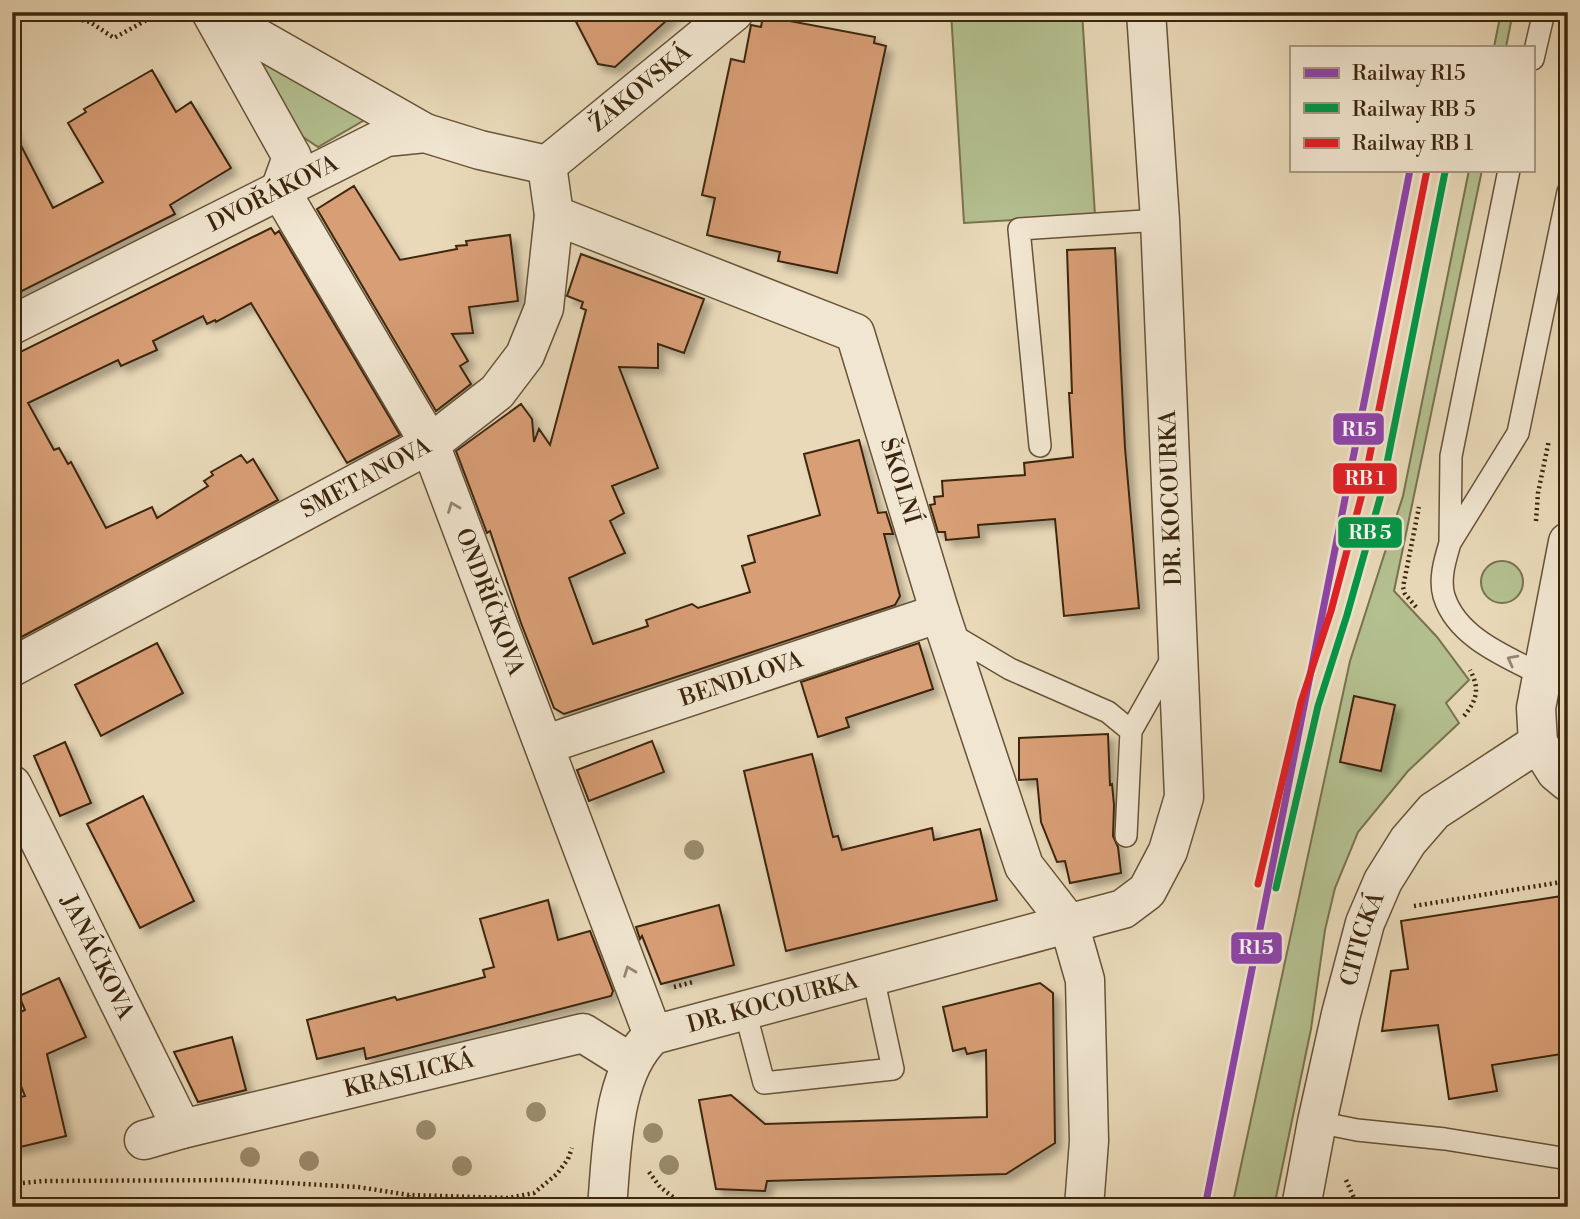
<svg xmlns="http://www.w3.org/2000/svg" width="1580" height="1219" viewBox="0 0 1580 1219" font-family="'Libre Bodoni',serif">
  <defs>
    <filter id="shadow"><feDropShadow dx="6" dy="6" stdDeviation="3.5" flood-color="#0004"/></filter>
  </defs>
  <rect width="100%" height="100%" fill="#e9d9b8"/>
  <filter id="stains"><feTurbulence type="fractalNoise" baseFrequency=".00286" numOctaves="4"/><feColorMatrix values="0 0 0 0 .2 0 0 0 0 .09 0 0 0 0 .02 0 0 0 .5 -.17"/></filter>
  <radialGradient id="worn" r=".72"><stop offset=".6" stop-color="#630" stop-opacity="0"/><stop offset="1" stop-color="#630" stop-opacity=".3"/></radialGradient>
  <path fill="#b4c090" stroke="#78734e" stroke-width="2" d="M951,12H1082L1095,215L964,223Z
    M1501,12H1513L1506,47H1494Z
    M248,48L373,115L318,147L284,124Z
    M1469,170H1482L1394,591L1437,637L1469,680L1446,703L1459,723L1408,771L1358,832L1335,888L1325,930L1311,1029L1274,1207H1232L1350,661L1403,496Z
    M1481 582a21 21 0 1 1 42 0a21 21 0 1 1-42 0Z"/>
  <path fill="#d89e76" stroke="#3c260d" stroke-width="2" filter="url(#shadow)" d="M571,12H676L615,67L598,64Z
    M763,16L875,37L874,43L886,46L837,273L778,261L780,252L707,235L715,198L702,195L731,59L744,62L751,25L761,27Z
    M152,70L176,112L191,102L231,168L170,205L175,214L12,296V128L53,208L103,182L68,123L86,112L84,109Z
    M354,186L400,260L457,249L456,246L467,245L466,241L510,235L518,301L469,307L473,333L452,334L468,361L460,366L471,384L436,411L317,209Z
    M271,228L275,234L279,231L400,435L347,463L251,303L216,322L215,320L207,324L203,316L153,341L157,350L121,366L118,360L28,403L54,450L59,448L68,464L71,462L106,528L152,507L157,518L208,486L204,481L213,475L211,472L241,455L247,463L253,459L278,500L12,642V356Z
    M1115,248L1125,448L1139,608L1064,616L1055,519L978,525L979,537L946,540L945,532H938L930,505L935,504L934,497L943,496L942,481L1025,475L1024,463L1073,457L1069,393H1072L1067,250Z
    M581,254L704,299L684,353L658,344V368L619,367L658,468L612,486L624,513L610,521L625,553L569,578L593,644L648,626L646,620L692,604L698,608L750,592L742,566L755,562L748,536L820,515L804,454L859,440L878,513L886,512L893,534H884L900,596L895,605L564,714L554,708L521,623L490,531L487,533L456,451L521,404L532,419L534,442L539,429L550,445L586,310L581,308L583,302L567,296Z
    M157,643L183,693L101,736L75,685Z
    M919,643L933,689L846,718L849,727L818,737L801,682Z
    M1354,696L1395,705L1381,771L1340,762Z
    M1108,734L1110,785L1112,784L1114,805L1113,836L1118,847L1121,873L1070,883L1065,861L1057,862L1041,822L1037,779L1019,780V738Z
    M652,741L664,772L589,801L577,770Z
    M65,742L91,803L60,816L34,756Z
    M812,754L833,837L838,836L842,850L932,828L934,840L980,829L997,900L786,951L744,771Z
    M143,796L194,901L140,928L87,824Z
    M1568,895V1053L1492,1065L1497,1091L1449,1099L1438,1025L1382,1031L1391,971L1408,969L1401,921Z
    M548,900L558,940L590,931L613,991L611,996L366,1059L364,1048L317,1059L307,1020L395,997L397,1000L485,977L483,970L494,967L480,919Z
    M719,905L734,965L661,984L642,936L640,939L636,927Z
    M59,978L86,1037L47,1054L66,1136L12,1149V1099L25,1096L12,1064V1016L25,1010L19,996Z
    M1040,983L1053,993L1055,1143L1006,1174L767,1181L765,1191L716,1189L699,1100L731,1095L765,1124L987,1117L986,1050L967,1054L965,1048L953,1051L943,1007Z
    M232,1037L246,1090L198,1102L174,1052Z"/>
  <g fill="none" stroke-linecap="round" stroke-linejoin="round">
    <g stroke="#675338" stroke-width="24">
      <path id="service" d="M1533,59L1544,12
        M1040,446L1019,229L1160,220
        M1450,543L1451,456L1509,170
        M946,631L1010,669L1108,712L1131,731
        M1542,675C1507,657 1457,638 1444,596C1439,579 1445,560 1450,543L1518,433L1568,192
        M1126,836L1131,731L1175,653
        M745,1011L764,1083L893,1069L873,977
        M1317,1122L1357,1130L1445,1139L1562,1158"/>
    </g>
    <g stroke="#675338" stroke-width="41">
      <g id="minor">
        <path id="s1" d="M211,12L292,157L280,190L430,444L653,1035"/>
        <path d="M212,12L425,133"/>
        <path id="s2" d="M547,165L734,12"/>
        <path id="s3" d="M554,215L855,333L940,613L1024,866L1069,924L1085,980L1089,1141L1084,1207"/>
        <path id="s4" d="M12,325L386,137L425,133L480,150L547,165"/>
        <path id="s5" d="M12,667L430,444L497,392L525,355L544,308L554,215L547,165"/>
        <path d="M1538,743L1536,708L1568,542"/>
        <path id="s6" d="M544,745L940,613"/>
        <path id="s7" d="M12,785L182,1129"/>
        <path id="s8" d="M144,1140L182,1129L583,1033L631,1063"/>
        <path id="s9" d="M607,1207C612,1153 611,1073 653,1035L1123,909L1147,891L1168,851L1184,797L1160,220L1146,12"/>
      </g>
    </g>
    <g stroke="#675338" stroke-width="41">
      <g id="tertiary">
        <path id="s10" d="M1301,1207L1317,1122L1341,1014L1365,923L1383,881L1408,841L1434,811L1538,743L1556,772L1568,782"/>
      </g>
    </g>
    <path stroke="#3c260d" stroke-width="4.5" stroke-dasharray="2 3.5" stroke-linecap="butt" d="M50,12L90,22L114,38L161,12
      M1536,521L1538,493L1549,440
      M1416,607L1405,594L1403,587L1419,507
      M1464,716C1477,700 1480,689 1470,670
      M1414,906L1568,881
      M674,987L693,982
      M649,1172L660,1187L686,1207
      M1346,1180L1358,1207
      M12,1184L43,1181L235,1180L358,1187L409,1195L508,1198L534,1193L557,1174L568,1159L572,1148
      M408,1207L409,1195"/>
    <use href="#service" stroke="#f1e6d1" stroke-width="21"/>
    <use href="#minor" stroke="#f1e6d1" stroke-width="38"/>
    <use href="#tertiary" stroke="#f1e6d1" stroke-width="38"/>
    <g stroke="#f1e6d1" stroke-width="12">
      <path id="rail-1" d="M1205,1207L1410,170"/>
    </g>
    <g stroke="#f1e6d1" stroke-width="12">
      <path id="rail-2" d="M1276,888L1318,706L1347,615L1380,498L1445,172"/>
    </g>
    <g stroke="#f1e6d1" stroke-width="12">
      <path id="rail-3" d="M1258,884L1301,702L1331,611L1362,494L1427,170"/>
    </g>
    <use href="#rail-1" stroke="#8e44ad" stroke-width="7"/>
    <use href="#rail-2" stroke="#009847" stroke-width="7"/>
    <use href="#rail-3" stroke="#e31e25" stroke-width="7"/>
  </g>
  <g fill="#9a8b6c">
    <circle cx="694" cy="850" r="10"/>
    <circle cx="536" cy="1112" r="10"/>
    <circle cx="426" cy="1130" r="10"/>
    <circle cx="653" cy="1133" r="10"/>
    <circle cx="250" cy="1157" r="10"/>
    <circle cx="309" cy="1161" r="10"/>
    <circle cx="669" cy="1165" r="10"/>
    <circle cx="462" cy="1166" r="10"/>
  </g>
  <defs><path id="oneway-chevron" d="M-2-3.5L2.5 0L-2 3.5" fill="none" stroke-width="1.6" stroke-linecap="round" stroke-linejoin="round" transform="scale(1.75)"/></defs>
  <g stroke="#96866f">
    <use href="#oneway-chevron" transform="translate(453 507) rotate(-111)"/>
    <use href="#oneway-chevron" transform="translate(1512 660) rotate(-152)"/>
    <use href="#oneway-chevron" transform="translate(629 971) rotate(-111)"/>
  </g>
  <g text-anchor="middle" dominant-baseline="central" stroke-width="6" stroke-linejoin="round" paint-order="stroke">
    <g font-size="23" fill="#3c260d" stroke="#f1e6d1">
      <text stroke="none"><textPath href="#s2" startOffset="121">ŽÁKOVSKÁ</textPath></text>
      <text stroke="none"><textPath href="#s4" startOffset="292">DVOŘÁKOVA</textPath></text>
      <text stroke="none"><textPath href="#s5" startOffset="401">SMETANOVA</textPath></text>
      <text stroke="none"><textPath href="#s3" startOffset="478">ŠKOLNÍ</textPath></text>
      <text transform="translate(1171 498) rotate(-92)">DR. KOCOURKA</text>
      <text stroke="none"><textPath href="#s1" startOffset="665">ONDŘÍČKOVA</textPath></text>
      <text stroke="none"><textPath href="#s6" startOffset="208">BENDLOVA</textPath></text>
      <text stroke="none"><textPath href="#s10" startOffset="275">CITICKÁ</textPath></text>
      <text stroke="none"><textPath href="#s7" startOffset="192">JANÁČKOVA</textPath></text>
      <text stroke="none"><textPath href="#s9" startOffset="306">DR. KOCOURKA</textPath></text>
      <text stroke="none"><textPath href="#s8" startOffset="273">KRASLICKÁ</textPath></text>
    </g>
  </g>
  <g stroke="#f1e6d1" stroke-width="2.5">
    <rect x="1332" y="412" width="53" height="34" rx="7" fill="#8e44ad"/>
    <rect x="1332" y="462" width="66" height="33" rx="7" fill="#e31e25"/>
    <rect x="1337" y="516" width="66" height="33" rx="7" fill="#009847"/>
    <rect x="1230" y="931" width="53" height="34" rx="7" fill="#8e44ad"/>
  </g>
  <g font-size="19" text-anchor="middle" font-weight="bold" fill="#fff">
    <text x="1359" y="436">R15</text>
    <text x="1365" y="485">RB 1</text>
    <text x="1370" y="539">RB 5</text>
    <text x="1256" y="954">R15</text>
  </g>
  <rect width="1580" height="1219" fill="none" stroke="#e9d9b8" stroke-width="42"/>
  <rect x="14" y="14" width="1552" height="1191" fill="none" stroke="#3c260d" stroke-width="3.5"/>
  <rect x="21" y="21" width="1538" height="1177" fill="none" stroke="#3c260d" stroke-width="2"/>
  <rect x="1290" y="46" width="245" height="126" fill="#f1e6d1" stroke="#a99983" stroke-width="2"/>
  <rect x="1304" y="68" width="35" height="10" fill="#8e44ad" stroke="#a99983" stroke-width="2"/>
  <text x="1352" y="80" font-size="21" fill="#3c260d">Railway R15</text>
  <rect x="1304" y="103" width="35" height="10" fill="#009847" stroke="#a99983" stroke-width="2"/>
  <text x="1352" y="116" font-size="21" fill="#3c260d">Railway RB 5</text>
  <rect x="1304" y="138" width="35" height="10" fill="#e31e25" stroke="#a99983" stroke-width="2"/>
  <text x="1352" y="150" font-size="21" fill="#3c260d">Railway RB 1</text>
  <rect width="100%" height="100%" filter="url(#stains)"/>
  <rect width="100%" height="100%" fill="url(#worn)"/>
</svg>
